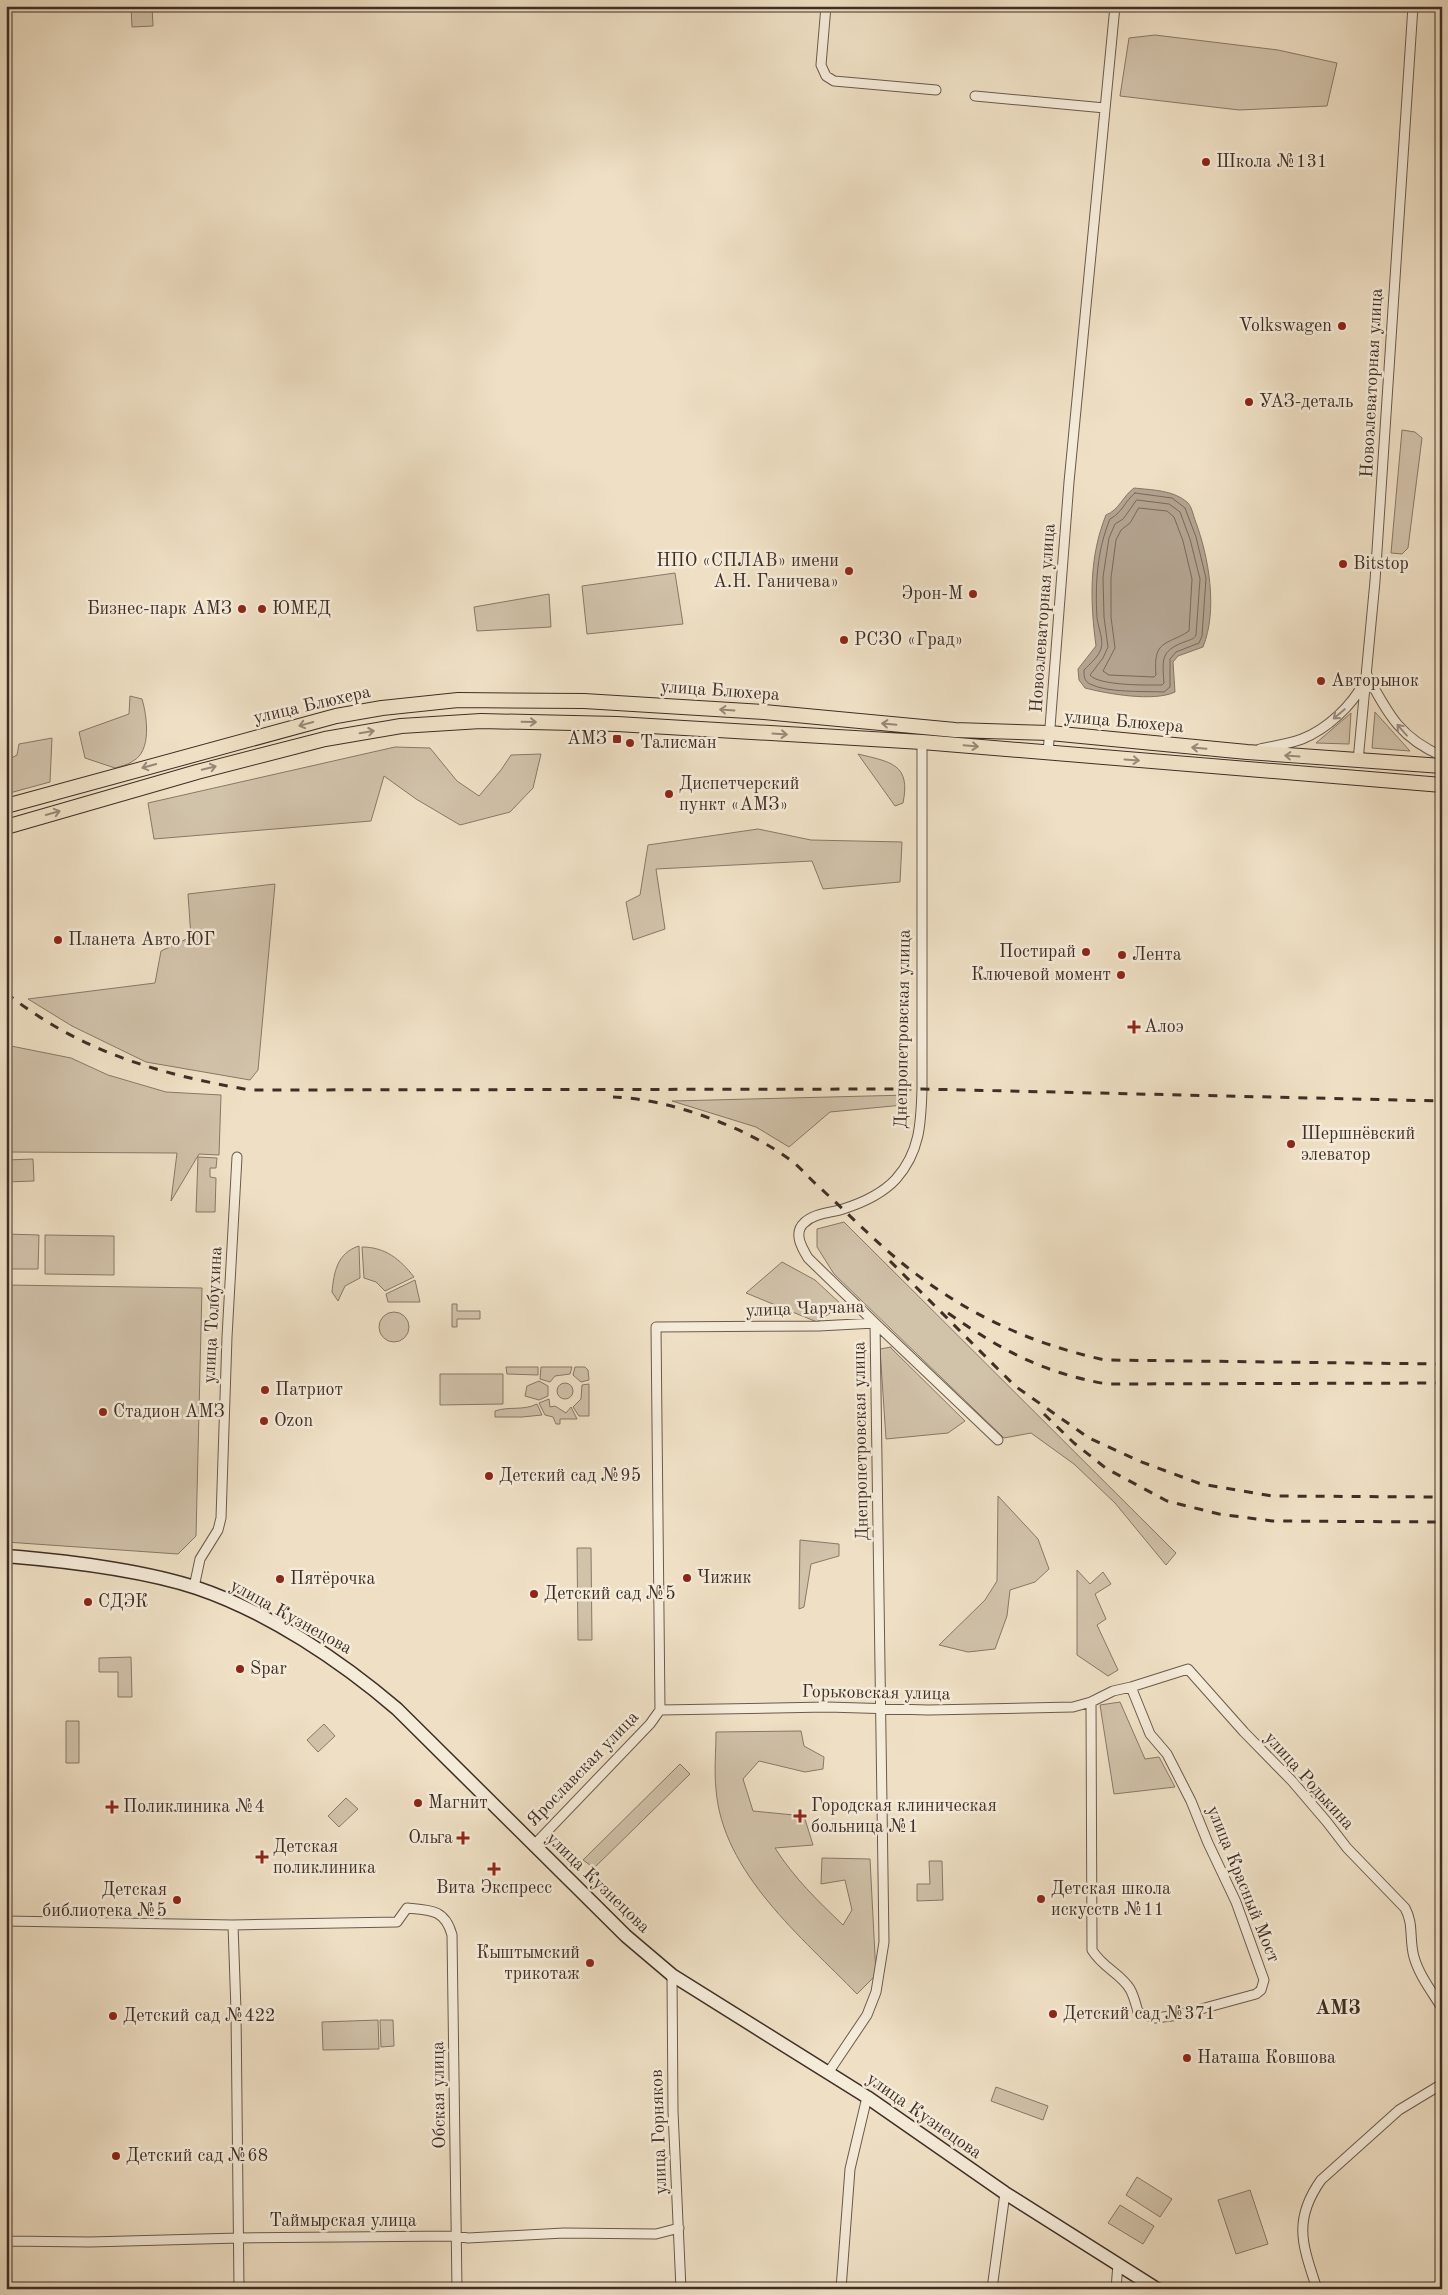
<svg xmlns="http://www.w3.org/2000/svg" width="1448" height="2295" viewBox="0 0 1448 2295" font-family="'Old Standard TT',serif">
  <rect width="100%" height="100%" fill="#efe0c5"/>
  <filter id="stains"><feTurbulence type="fractalNoise" baseFrequency=".004" numOctaves="4"/><feColorMatrix values="0 0 0 0 .2 0 0 0 0 .09 0 0 0 0 .02 0 0 0 .5 -.17"/></filter>
  <radialGradient id="worn" r=".72"><stop offset=".6" stop-color="#630" stop-opacity="0"/><stop offset="1" stop-color="#630" stop-opacity=".3"/></radialGradient>
  <path fill="#d1c2aa" stroke="#887868" d="M131,6H152L153,26L132,27Z
    M1155,35L1278,50L1337,63L1327,106L1239,110L1120,96L1129,38Z
    M1402,430L1415,432L1422,438L1408,548L1402,554L1391,553Z
    M675,573L683,624L587,634L582,586Z
    M549,594L551,627L477,631L474,607Z
    M130,696L142,699C147,716 152,751 133,761C128,765 121,766 115,768L85,758L79,732L129,714Z
    M1375,712L1410,751L1372,748Z
    M1351,713L1349,744L1316,743Z
    M52,738L50,782L6,794V761L17,755L19,744Z
    M395,747L430,748L457,781L479,796L501,770L511,755L541,754L533,788L510,812L460,825L416,799L384,776L371,821L154,839L148,803Z
    M858,754C891,762 911,764 903,803L895,806Z
    M758,829L811,840L902,842L900,882L823,889L812,861L656,869L665,929L633,940L626,902L640,895L648,845Z
    M275,884L258,1070L250,1080L146,1062L72,1026L28,999L155,983L161,951L191,937L188,894Z
    M6,1045L71,1058L108,1075L166,1092L221,1095L219,1155L199,1154L171,1201L177,1153L6,1152Z
    M908,1095L903,1105L830,1112L789,1147L756,1127L672,1101Z
    M198,1157L217,1158L216,1168H210V1177L216,1178L215,1212H196Z
    M33,1159L34,1181L6,1182V1160Z
    M844,1222L1176,1553L1166,1565L1115,1503L1074,1464L1031,1433L1004,1438L834,1274L817,1247V1229Z
    M6,1234L39,1235L38,1269H6Z
    M45,1235L114,1236V1275L45,1274Z
    M359,1246L360,1278L345,1286L338,1301L332,1292C334,1272 337,1253 359,1246Z
    M362,1247C385,1247 400,1259 414,1277L385,1291L376,1282L364,1278Z
    M782,1262L815,1280L842,1305L817,1322L746,1293Z
    M415,1280L420,1302H388L386,1294Z
    M6,1285L202,1288L196,1536L178,1554L6,1542Z
    M452,1304H457V1311H480V1319H457V1327H452Z
    M379 1327a15 15 0 1 1 30 0a15 15 0 1 1-30 0Z
    M891,1347V1348L965,1421L948,1433L886,1439L880,1349Z
    M506,1367H538V1375L507,1374Z
    M541,1367H572L570,1374L555,1376L550,1382L540,1379Z
    M575,1367H585L588,1370L589,1380L581,1382L573,1375Z
    M440,1374H503V1404L440,1405Z
    M539,1381L548,1386V1396L539,1400L525,1396L527,1386Z
    M557 1391a8 8 0 1 1 16 0a8 8 0 1 1-16 0Z
    M589,1384V1416H579L573,1407L581,1399L582,1385Z
    M549,1399L550,1407L555,1406L566,1413L571,1407L577,1419H560V1424H556L553,1417L545,1415L539,1403Z
    M537,1404L542,1415L522,1417H495V1411C509,1406 523,1411 537,1404Z
    M998,1496L1038,1539L1049,1569L1035,1582L1010,1590L1007,1616L995,1649L968,1652L939,1645L985,1600L997,1581Z
    M800,1540L839,1544V1556L811,1564L804,1607L799,1609Z
    M577,1548H591L592,1640H578Z
    M1077,1570L1090,1584L1103,1572L1111,1584L1095,1594L1106,1619L1097,1625L1118,1670L1108,1676L1077,1655Z
    M131,1657L132,1697H118V1672H99V1658Z
    M1120,1702L1145,1759L1159,1757L1175,1787L1114,1794L1100,1705Z
    M66,1721H79V1763H66Z
    M324,1724L335,1736L318,1752L307,1740Z
    M801,1731L804,1746L824,1757L823,1769L805,1772L759,1761L743,1779L753,1811L804,1816L813,1845L775,1848C794,1878 818,1901 843,1925L852,1910L845,1880L821,1884L822,1858L870,1859L876,1975L857,1994C803,1938 722,1873 716,1789C714,1771 716,1751 716,1732Z
    M680,1764L690,1774L594,1868L583,1860Z
    M346,1798L358,1809L339,1827L328,1816Z
    M929,1861H942L943,1900L917,1901V1884H930Z
    M378,2020L379,2049L323,2050L322,2022Z
    M380,2020H393L394,2046L381,2047Z
    M996,2087L1048,2106L1043,2120L991,2101Z
    M1137,2177L1172,2199L1160,2217L1126,2195Z
    M1250,2190L1268,2244L1236,2254L1218,2200Z
    M1120,2205L1154,2226L1143,2244L1108,2223Z"/>
  <path fill="#b3a38f" stroke="#857465" d="M1134,488C1152,490 1174,490 1188,503C1192,507 1193,515 1195,520C1209,557 1218,610 1203,647L1178,656L1173,662L1175,692C1154,702 1108,694 1085,688L1079,680L1078,669L1096,646C1090,601 1089,557 1106,515C1119,510 1123,496 1134,488Z"/>
  <g fill="none" stroke-linecap="round" stroke-linejoin="round">
    <path stroke="#79685a" stroke-width="1" d="M1135,493L1172,498L1185,508L1196,537L1206,578L1202,636L1199,643L1176,652L1170,659V687L1164,692C1143,691 1107,693 1090,684C1084,681 1084,676 1084,670C1090,664 1098,657 1101,649C1104,640 1098,627 1097,618C1095,585 1097,550 1110,519C1123,512 1124,502 1135,493Z
      M1137,500L1169,504L1180,512L1190,539L1200,579L1196,635C1194,639 1192,639 1187,641C1161,650 1162,658 1164,683L1162,685C1147,685 1099,686 1090,675L1103,658L1108,647L1104,617L1103,577L1109,538L1115,524L1123,519Z
      M1139,508L1167,511L1174,517L1183,541L1192,579L1189,631C1166,646 1153,639 1156,675L1154,677L1109,675L1103,671L1115,648L1111,617V578L1116,540L1121,530L1130,523Z"/>
    <g stroke="#6b5a4e" stroke-width="11">
      <path id="street" d="M826,6L821,65L826,76L834,81L936,90
        M975,96L1105,108
        M1367,675C1388,714 1400,738 1442,756
        M1260,749C1273,746 1289,744 1302,739C1327,729 1352,706 1364,682
        M1048,753L1069,482L1115,6
        M1358,761L1375,581L1413,6
        M194,1587L200,1559L218,1530L221,1518L227,1337L237,1157
        M1091,1702L1092,1950C1103,1968 1120,1973 1130,1989C1134,1996 1136,2005 1138,2012L1155,2018L1179,2015L1256,1994L1261,1990L1264,1980L1236,1902L1208,1843L1191,1801L1167,1754L1150,1734L1131,1687
        M660,1710L827,1707L928,1710L1073,1707L1091,1702L1113,1691L1131,1687L1188,1669L1244,1732L1292,1781L1327,1822L1347,1848L1405,1908C1414,1924 1409,1940 1414,1957C1419,1975 1432,1992 1442,2008
        M534,1845L650,1724L660,1710L656,1327L819,1326L875,1323L998,1440
        M6,1921L233,1925L397,1922L407,1908C430,1910 445,1909 452,1935L457,2289
        M233,1925L236,2011L239,2289
        M672,1975L673,2111L681,2289
        M828,2073L867,2015L876,1992L884,1942L875,1323L808,1258C802,1248 793,1233 804,1223C814,1213 831,1213 843,1209C862,1203 883,1193 896,1179C920,1152 921,1123 922,1089V742
        M6,2121V2209
        M6,2216V2246
        M7,2241L90,2242L239,2238L456,2236L468,2238L564,2233L656,2234L679,2228
        M841,2289L850,2169L867,2097
        M992,2289L1005,2193
        M1116,2289L1118,2264
        M1317,2289C1303,2246 1292,2221 1321,2180L1399,2110L1442,2084"/>
    </g>
    <g stroke="#3f2e26" stroke-width="15">
      <path id="secondary" d="M6,1556C67,1561 139,1569 197,1588C268,1612 341,1661 397,1709L626,1936L672,1975L867,2097L1005,2193L1157,2289"/>
    </g>
    <g stroke="#3f2e26" stroke-width="16">
      <path id="primary" d="M6,806L336,716L382,708L458,700L584,701L764,712L955,730L1050,733L1247,752L1442,766
        M6,827L197,772L325,739L401,726L481,721L617,724L922,742L1442,785"/>
    </g>
    <use href="#street" stroke="#f5ebd9" stroke-width="9"/>
    <use href="#secondary" stroke="#f5ebd9" stroke-width="12"/>
    <use href="#primary" stroke="#efe0c5" stroke-width="14"/>
    <path stroke="#3f2e26" stroke-width="3" stroke-dasharray="9 9" stroke-linecap="butt" d="M6,993C81,1052 158,1074 250,1090L922,1089L1442,1101
      M613,1097C666,1098 746,1127 789,1159C799,1166 807,1176 817,1185C848,1213 878,1245 912,1271C971,1316 1032,1344 1105,1360L1442,1364
      M890,1261L1015,1386L1089,1438L1139,1461L1201,1484L1272,1496L1442,1497
      M948,1313C1001,1350 1043,1373 1107,1384L1442,1383
      M1044,1414L1074,1443L1107,1469L1167,1501L1219,1514L1272,1521L1442,1522"/>
  </g>
  <defs><path id="oneway-shaft" d="M-6 0H5M1.5-3L5.5 0L1.5 3" fill="none" stroke-width="1.6" stroke-linecap="round" stroke-linejoin="round" transform="scale(1.25)"/></defs>
  <g stroke="#978776">
    <use href="#oneway-shaft" transform="translate(727 710) rotate(-176)"/>
    <use href="#oneway-shaft" transform="translate(529 722) rotate(1)"/>
    <use href="#oneway-shaft" transform="translate(306 724) rotate(165)"/>
    <use href="#oneway-shaft" transform="translate(889 724) rotate(-175)"/>
    <use href="#oneway-shaft" transform="translate(367 732) rotate(-9)"/>
    <use href="#oneway-shaft" transform="translate(780 734) rotate(4)"/>
    <use href="#oneway-shaft" transform="translate(971 746) rotate(5)"/>
    <use href="#oneway-shaft" transform="translate(1199 748) rotate(-175)"/>
    <use href="#oneway-shaft" transform="translate(1292 756) rotate(-176)"/>
    <use href="#oneway-shaft" transform="translate(1132 760) rotate(4)"/>
    <use href="#oneway-shaft" transform="translate(149 766) rotate(164)"/>
    <use href="#oneway-shaft" transform="translate(209 768) rotate(-14)"/>
    <use href="#oneway-shaft" transform="translate(53 813) rotate(-16)"/>
  </g>
  <g stroke="#9a8c80">
    <use href="#oneway-shaft" transform="translate(1339 714) rotate(140)"/>
    <use href="#oneway-shaft" transform="translate(1402 730) rotate(-131)"/>
  </g>
  <g fill="#8f2418" stroke="#f5ebd9" stroke-width="2">
    <circle cx="1206" cy="162" r="5"/>
    <circle cx="1342" cy="326" r="5"/>
    <circle cx="1249" cy="402" r="5"/>
    <circle cx="1343" cy="564" r="5"/>
    <circle cx="849" cy="571" r="5"/>
    <circle cx="973" cy="594" r="5"/>
    <circle cx="242" cy="609" r="5"/>
    <circle cx="262" cy="609" r="5"/>
    <circle cx="844" cy="640" r="5"/>
    <circle cx="1321" cy="681" r="5"/>
    <rect x="612" y="734" width="10" height="10" rx="2.5"/>
    <circle cx="630" cy="743" r="5"/>
    <circle cx="669" cy="794" r="5"/>
    <circle cx="58" cy="940" r="5"/>
    <circle cx="1086" cy="952" r="5"/>
    <circle cx="1122" cy="955" r="5"/>
    <circle cx="1121" cy="975" r="5"/>
    <path d="M1131.5 1019.5h5v5h5v5h-5v5h-5v-5h-5v-5h5z"/>
    <circle cx="1291" cy="1144" r="5"/>
    <circle cx="265" cy="1390" r="5"/>
    <circle cx="103" cy="1412" r="5"/>
    <circle cx="264" cy="1421" r="5"/>
    <circle cx="489" cy="1476" r="5"/>
    <circle cx="687" cy="1578" r="5"/>
    <circle cx="280" cy="1579" r="5"/>
    <circle cx="534" cy="1594" r="5"/>
    <circle cx="88" cy="1602" r="5"/>
    <circle cx="240" cy="1669" r="5"/>
    <circle cx="418" cy="1803" r="5"/>
    <path d="M109.5 1799.5h5v5h5v5h-5v5h-5v-5h-5v-5h5z"/>
    <path d="M797.5 1808.5h5v5h5v5h-5v5h-5v-5h-5v-5h5z"/>
    <path d="M460.5 1830.5h5v5h5v5h-5v5h-5v-5h-5v-5h5z"/>
    <path d="M259.5 1849.5h5v5h5v5h-5v5h-5v-5h-5v-5h5z"/>
    <path d="M491.5 1861.5h5v5h5v5h-5v5h-5v-5h-5v-5h5z"/>
    <circle cx="1041" cy="1899" r="5"/>
    <circle cx="177" cy="1900" r="5"/>
    <circle cx="590" cy="1963" r="5"/>
    <circle cx="1053" cy="2014" r="5"/>
    <circle cx="113" cy="2016" r="5"/>
    <circle cx="1187" cy="2058" r="5"/>
    <circle cx="116" cy="2156" r="5"/>
  </g>
  <g text-anchor="middle" dominant-baseline="central" stroke-width="5" stroke-linejoin="round" paint-order="stroke">
    <g font-size="18" fill="#3f2e26" stroke="#f5ebd9" text-anchor="start">
      <text x="1216" y="162">Школа №131</text>
      <text x="1332" y="326" text-anchor="end">Volkswagen</text>
      <text x="1259" y="402">УАЗ-деталь</text>
      <text x="839" y="561" text-anchor="end">НПО «СПЛАВ» имени<tspan x="839" dy="21">А.Н. Ганичева»</tspan></text>
      <text x="1353" y="564">Bitstop</text>
      <text x="963" y="594" text-anchor="end">Эрон-М</text>
      <text x="232" y="609" text-anchor="end">Бизнес-парк АМЗ</text>
      <text x="272" y="609">ЮМЕД</text>
      <text x="854" y="640">РСЗО «Град»</text>
      <text x="1331" y="681">Авторынок</text>
      <text x="607" y="739" text-anchor="end">АМЗ</text>
      <text x="640" y="743">Талисман</text>
      <text x="679" y="784">Диспетчерский<tspan x="679" dy="21">пункт «АМЗ»</tspan></text>
      <text x="68" y="940">Планета Авто ЮГ</text>
      <text x="1076" y="952" text-anchor="end">Постирай</text>
      <text x="1132" y="955">Лента</text>
      <text x="1111" y="975" text-anchor="end">Ключевой момент</text>
      <text x="1144" y="1027">Алоэ</text>
      <text x="1301" y="1134">Шершнёвский<tspan x="1301" dy="21">элеватор</tspan></text>
      <text x="275" y="1390">Патриот</text>
      <text x="113" y="1412">Стадион АМЗ</text>
      <text x="274" y="1421">Ozon</text>
      <text x="499" y="1476">Детский сад №95</text>
      <text x="697" y="1578">Чижик</text>
      <text x="290" y="1579">Пятёрочка</text>
      <text x="544" y="1594">Детский сад №5</text>
      <text x="98" y="1602">СДЭК</text>
      <text x="250" y="1669">Spar</text>
      <text x="428" y="1803">Магнит</text>
      <text x="811" y="1806">Городская клиническая<tspan x="811" dy="21">больница №1</tspan></text>
      <text x="123" y="1807">Поликлиника №4</text>
      <text x="453" y="1838" text-anchor="end">Ольга</text>
      <text x="273" y="1847">Детская<tspan x="273" dy="21">поликлиника</tspan></text>
      <text x="494" y="1888" text-anchor="middle">Вита Экспресс</text>
      <text x="1051" y="1889">Детская школа<tspan x="1051" dy="21">искусств №11</tspan></text>
      <text x="167" y="1890" text-anchor="end">Детская<tspan x="167" dy="21">библиотека №5</tspan></text>
      <text x="580" y="1953" text-anchor="end">Кыштымский<tspan x="580" dy="21">трикотаж</tspan></text>
      <text x="1063" y="2014">Детский сад №371</text>
      <text x="123" y="2016">Детский сад №422</text>
      <text x="1197" y="2058">Наташа Ковшова</text>
      <text x="126" y="2156">Детский сад №68</text>
    </g>
    <g font-size="18" fill="#3f2e26" stroke="#f5ebd9">
      <text transform="translate(1372 383) rotate(-87)">Новоэлеваторная улица</text>
      <text transform="translate(1043 618) rotate(-86)">Новоэлеваторная улица</text>
      <text transform="translate(720 691) rotate(4)">улица Блюхера</text>
      <text transform="translate(312 705) rotate(-13)">улица Блюхера</text>
      <text transform="translate(1124 722) rotate(5)">улица Блюхера</text>
      <text transform="translate(903 1029) rotate(-89)">Днепропетровская улица</text>
      <text transform="translate(805 1309) rotate(-2)">улица Чарчана</text>
      <text transform="translate(213 1315) rotate(-87)">улица Толбухина</text>
      <text transform="translate(861 1441) rotate(-91)">Днепропетровская улица</text>
      <text transform="translate(291 1617) rotate(29)">улица Кузнецова</text>
      <text transform="translate(876 1693) rotate(1)">Горьковская улица</text>
      <text transform="translate(583 1769) rotate(-46)">Ярославская улица</text>
      <text transform="translate(1309 1781) rotate(48)">улица Родькина</text>
      <text transform="translate(598 1883) rotate(44)">улица Кузнецова</text>
      <text transform="translate(1243 1884) rotate(68)">улица Красный Мост</text>
      <text transform="translate(439 2095) rotate(-91)">Обская улица</text>
      <text transform="translate(924 2116) rotate(35)">улица Кузнецова</text>
      <text transform="translate(659 2132) rotate(-92)">улица Горняков</text>
      <text x="343" y="2221">Таймырская улица</text>
    </g>
    <g font-size="20" font-weight="bold" fill="#3f2e26" stroke="#f5ebd9">
      <text x="1338" y="2009">АМЗ</text>
    </g>
  </g>
  <rect width="1448" height="2295" fill="none" stroke="#efe0c5" stroke-width="25"/>
  <rect x="8" y="8" width="1433" height="2280" fill="none" stroke="#3f2e26" stroke-width="2.5"/>
  <rect x="12" y="12" width="1423" height="2270" fill="none" stroke="#3f2e26"/>
  <rect width="100%" height="100%" filter="url(#stains)"/>
  <rect width="100%" height="100%" fill="url(#worn)"/>
</svg>
